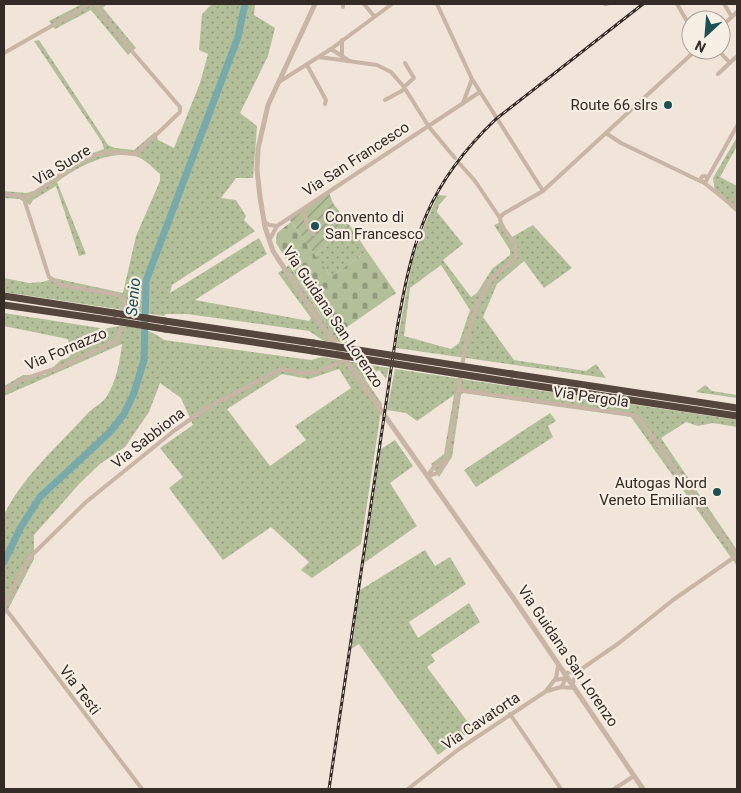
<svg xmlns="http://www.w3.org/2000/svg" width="741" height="793" viewBox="0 0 741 793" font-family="Roboto,sans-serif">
  <defs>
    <pattern id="grass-dots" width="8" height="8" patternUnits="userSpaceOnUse" patternTransform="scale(1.25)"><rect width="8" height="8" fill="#b2bf99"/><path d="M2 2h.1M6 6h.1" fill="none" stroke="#929b7d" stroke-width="1.8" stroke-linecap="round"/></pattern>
    <pattern id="cemetery-stones" width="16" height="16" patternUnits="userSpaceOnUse" patternTransform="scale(1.25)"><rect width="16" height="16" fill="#b2bf99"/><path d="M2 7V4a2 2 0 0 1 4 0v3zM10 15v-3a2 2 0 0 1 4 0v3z" fill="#929b7d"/></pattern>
    <pattern id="garden-furrows" width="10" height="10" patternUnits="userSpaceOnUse" patternTransform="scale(1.25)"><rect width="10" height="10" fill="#b2bf99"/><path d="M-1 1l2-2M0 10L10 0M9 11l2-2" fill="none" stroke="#929b7d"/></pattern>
  </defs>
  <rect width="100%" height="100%" fill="#f0e5d8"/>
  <path fill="url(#grass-dots)" fill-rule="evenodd" d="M82,4H107L103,8L136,48L128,55L91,10L55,29L49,21Z
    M212,4H255L254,15L275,28L268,56L240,113L257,126L253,178H236L221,198L236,200L246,216L244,220L255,231L172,285L170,293L259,238L267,254L195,300L309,321L311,318L278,273L289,265L334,336L340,333L348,343L324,341L309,331L187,314H166L164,316L4,292V278L29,283L43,282L54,278L123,293L136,236L160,181V174C154,169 146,160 138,157C112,148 77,167 57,182L86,254L79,256L56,186L33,200L30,205L19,199L4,198V191L26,193L34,191L82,157L104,149L102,142L34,41L39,40L108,145L115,148L134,150L155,132L158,140L174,148L200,83L208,54L199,50L202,14Z
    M737,137V146L720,177L737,186V213L715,193L713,178Z
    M438,195L447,196L439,205L437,212L463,244L443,260L471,297L477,293L492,269L510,255V250L494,225L501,222L512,237L533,225L572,268L544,288L524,261L497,284L483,317L514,360L586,371L596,364L606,378L396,348L412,262L424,226ZM441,265L470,310L459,343L451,349L404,336L410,288Z
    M350,226L367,251L331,277L315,255Z
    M4,313L106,329C122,322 152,329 164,340L311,360L322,357L389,368L386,379L379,370L365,379L382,404L361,544L312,578L301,570L309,562L271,527L223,560L169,488L183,477L160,448L193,425L181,398L160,383L149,412L125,447L100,464L80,483L34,535V559L4,617V515C22,477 59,445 87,414C92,408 103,403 107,396C116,382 120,361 122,344L4,396V386L23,375H45L61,360L68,358L71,354L68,339L4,326ZM339,369L351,388L295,426L306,440L270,466L227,409L282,374L309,379Z
    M395,369L737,420V427L713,423L698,426L686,422L661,438L737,550V566L631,417L463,393L461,395L452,457L439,477L431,464L444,454L454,395L417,421L406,413L387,410Z
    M705,385L712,391L737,395V398L696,392Z
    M550,413L556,421L548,426L553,437L476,487L464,470Z
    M395,440L413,466L390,483L417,526L364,563L381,449Z
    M425,550L435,566L450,557L466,584L409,622L418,638L469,603L480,622L431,655L435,661L427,667L473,729L438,755L359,644L351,649L360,590Z"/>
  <path fill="url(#cemetery-stones)" d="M291,222L331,277L367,251L396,293L334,336L276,243L277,233Z"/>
  <path fill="url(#garden-furrows)" d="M329,193L333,203L350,226L315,255L289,219Z"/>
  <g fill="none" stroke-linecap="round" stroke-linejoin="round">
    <path stroke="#78aaac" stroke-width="7" d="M4,562L21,527L40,497L110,432L124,414L134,393L144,360L146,281L238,37L245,4"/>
    <path stroke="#c8b5a5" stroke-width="4" d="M364,4L374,16
      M437,4L472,79L543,191
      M605,4H607
      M677,4L691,28
      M724,4L732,17
      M343,7V4
      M721,27L737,12
      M331,49L348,60
      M718,50L730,63
      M4,53L90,4
      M342,55V40
      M319,57L377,65L391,72L404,87L429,127L455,158
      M307,65L326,100L325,104
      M718,74L737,56
      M279,82L331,49L392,4
      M404,87L414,78L405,63
      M385,100L405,89
      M463,103L472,79
      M606,133L621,143L702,182
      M460,164L475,181L500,218C500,231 520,242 516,256C513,265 497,271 491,280C474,304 466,338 462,367
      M701 179a3 3 0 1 1 6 0a3 3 0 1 1-6 0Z
      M707,179L737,126
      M703,182L737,209
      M4,194L21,196L24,199
      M24,199C49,187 79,157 105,153C115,151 127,154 136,154L180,112V107L118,35L95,4
      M303,209L308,227L314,234
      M500,218L503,214L543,191L696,50
      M264,221L269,225L277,226
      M270,239L277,226L480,92
      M459,390L634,415L642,422L737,557
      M4,391L21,380L63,366L116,341L121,330L124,302L118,295L61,285L49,277L24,199
      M427,476L438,473L446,462L461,374
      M427,476L434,467L447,459
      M564,673L577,672L619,643L673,600L736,556
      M555,680L566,678L562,686
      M572,685L577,672
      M547,691L561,687L574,688
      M510,714L561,789
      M142,789L5,608L6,602L29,558L86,502L175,430L207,408L281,369L303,373L318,372L347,359
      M408,789L459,749L545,692L556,678L558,666
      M614,789L634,776"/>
    <path stroke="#c8b5a5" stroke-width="5" d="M315,4L268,105L258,149L257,170L260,197L265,227L273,251L328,335L514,599L643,789"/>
    <path stroke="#54453d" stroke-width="7" d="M4,296L114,313
      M4,305L115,321
      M165,321L313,343
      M165,329L313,351
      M512,374L737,408
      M511,382L737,416"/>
    <g stroke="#342a26" stroke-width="3">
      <path id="rail" d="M329,789L397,329C413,237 427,185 496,119L643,4"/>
    </g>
    <use href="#rail" stroke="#f8efe4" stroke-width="1" stroke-dasharray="4" stroke-linecap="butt"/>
    <path stroke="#54453d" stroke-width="7" d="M114,313L165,321
      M115,321L165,329
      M313,343L512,374
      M313,351L511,382"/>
  </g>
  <g fill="#1d5054" stroke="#f8efe4" stroke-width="2">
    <circle cx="668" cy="105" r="5"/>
    <circle cx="315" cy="226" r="5"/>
    <circle cx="717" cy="492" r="5"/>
  </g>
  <g text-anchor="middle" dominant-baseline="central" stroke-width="4.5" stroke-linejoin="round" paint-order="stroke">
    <g font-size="15" fill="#342a26" stroke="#f8efe4" text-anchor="end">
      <text x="658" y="105">Route 66 slrs</text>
      <text x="325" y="217" text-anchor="start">Convento di<tspan x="325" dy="17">San Francesco</tspan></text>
      <text x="707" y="483">Autogas Nord<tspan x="707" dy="17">Veneto Emiliana</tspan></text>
    </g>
    <g font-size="15" fill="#342a26" stroke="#f8efe4">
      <text transform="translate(356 159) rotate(-33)">Via San Francesco</text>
      <text transform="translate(62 165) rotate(-31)">Via Suore</text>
      <text transform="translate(333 317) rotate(56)">Via Guidana San Lorenzo</text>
      <text transform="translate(66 349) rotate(-23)">Via Fornazzo</text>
      <text transform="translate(591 397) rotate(8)">Via Pergola</text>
      <text transform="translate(148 438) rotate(-38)">Via Sabbiona</text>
      <text transform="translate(568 656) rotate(56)">Via Guidana San Lorenzo</text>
      <text transform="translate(80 690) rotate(53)">Via Testi</text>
      <text transform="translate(481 721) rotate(-34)">Via Cavatorta</text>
    </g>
    <g font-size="16" font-style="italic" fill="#1d5054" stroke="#f8efe4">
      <text transform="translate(133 297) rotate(-85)">Senio</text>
    </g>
  </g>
  <rect width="741" height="793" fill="none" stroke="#342a26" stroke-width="10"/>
  <g transform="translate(706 35) rotate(206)"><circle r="24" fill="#f8efe4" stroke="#aaa098"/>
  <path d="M0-4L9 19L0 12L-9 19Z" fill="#1d5054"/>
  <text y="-8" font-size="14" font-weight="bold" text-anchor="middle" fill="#342a26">N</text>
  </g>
</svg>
